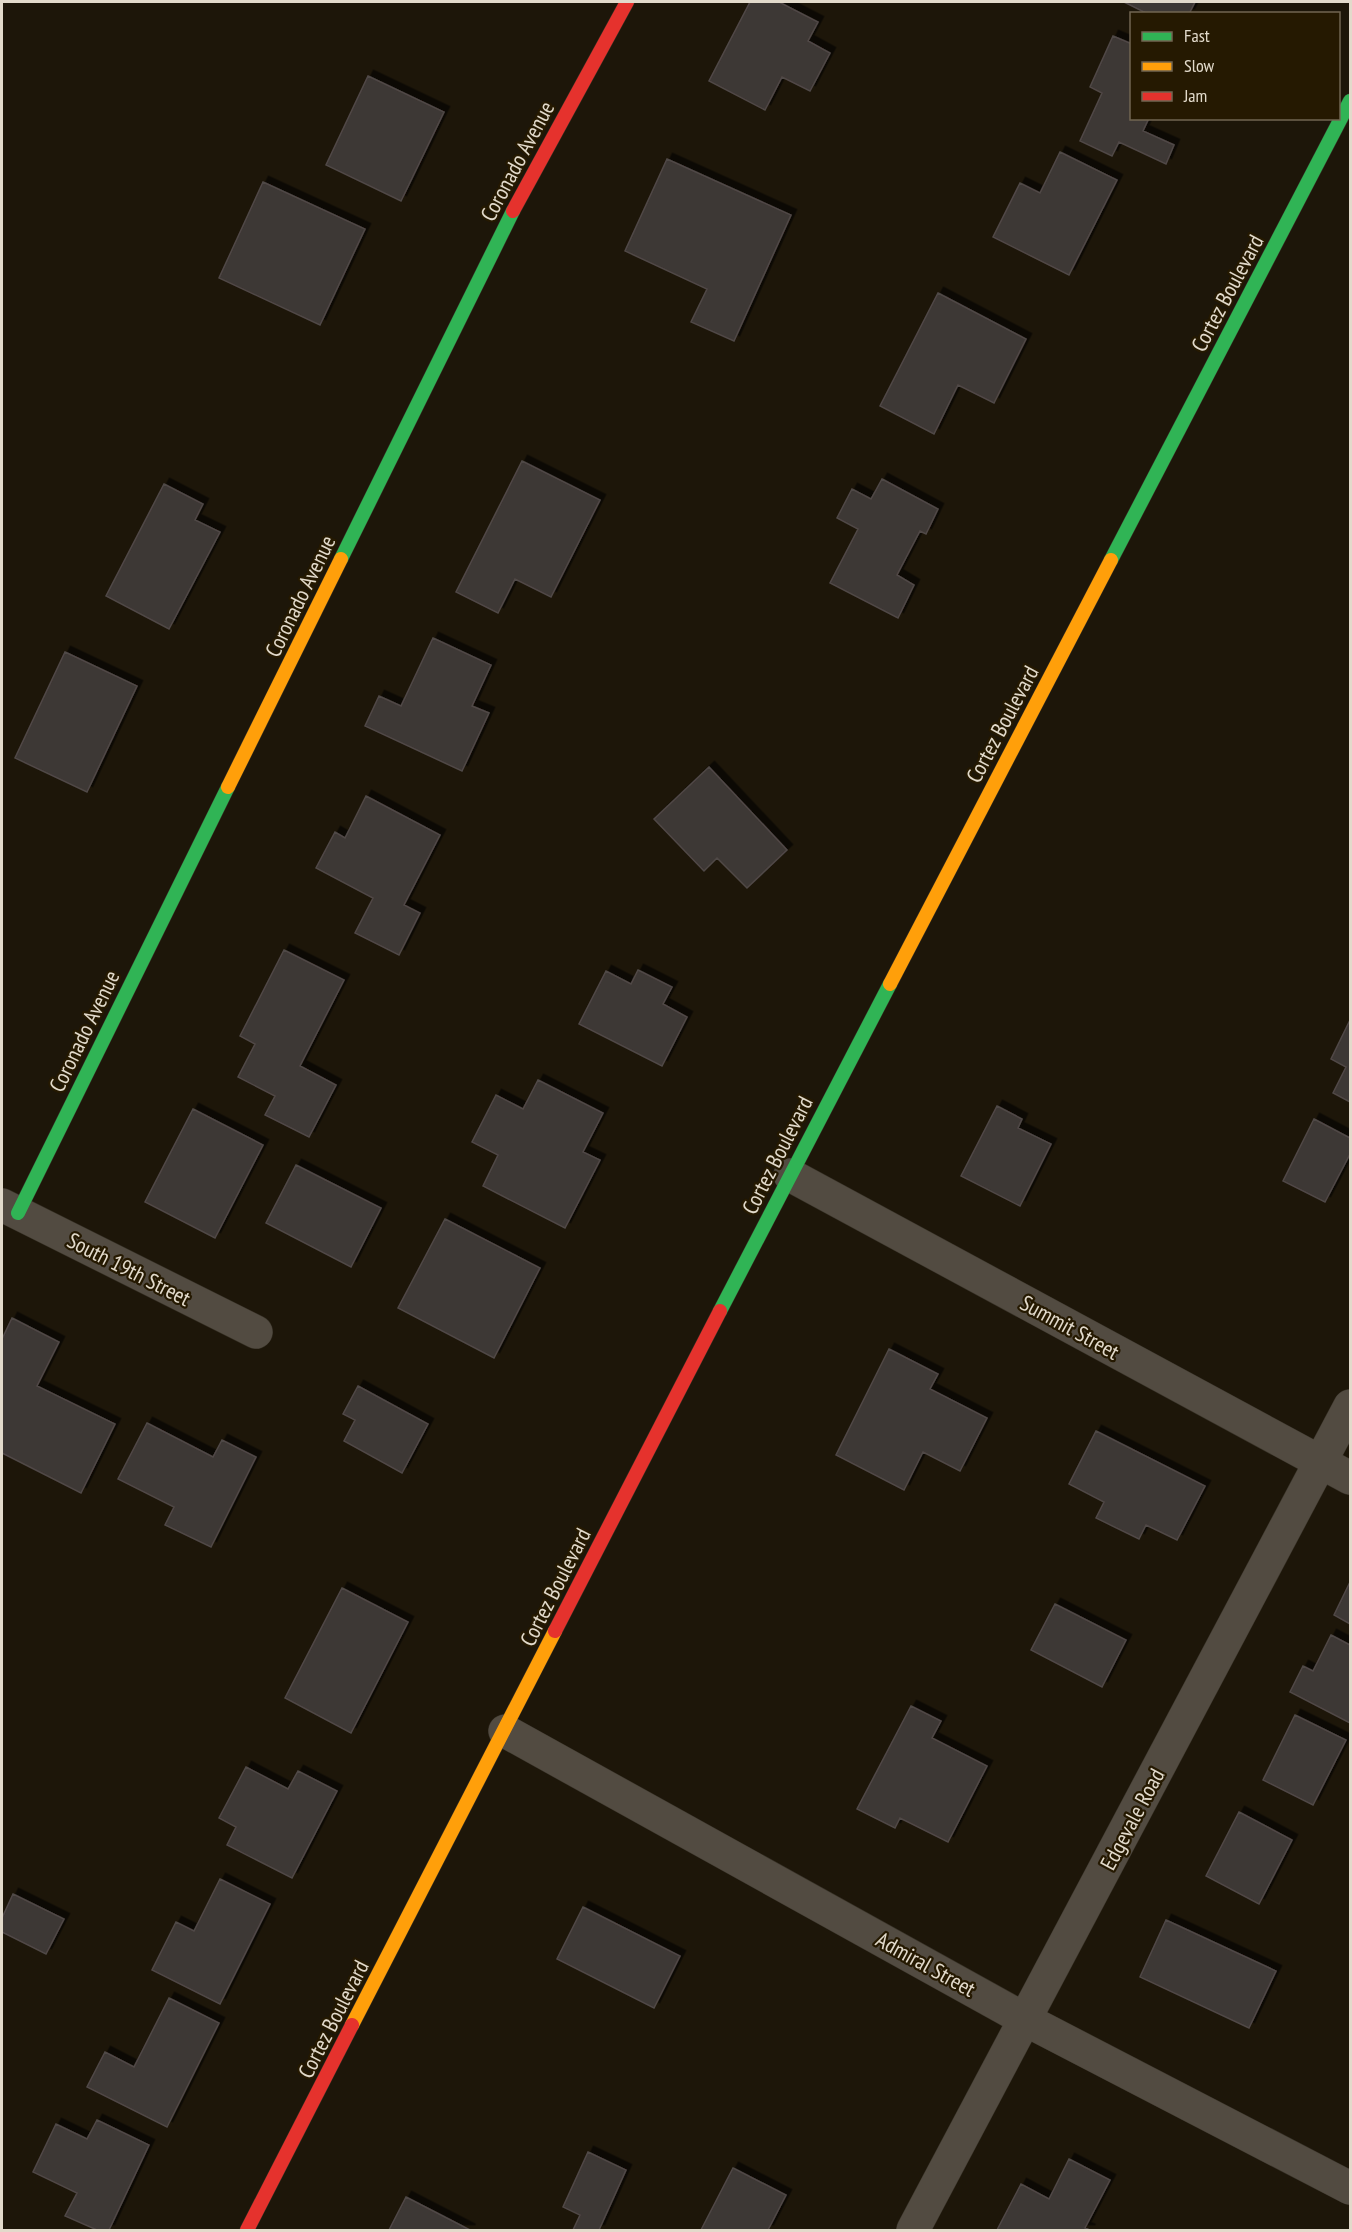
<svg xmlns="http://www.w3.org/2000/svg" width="1352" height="2232" viewBox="0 0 1352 2232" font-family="'PT Sans Narrow',sans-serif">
  <defs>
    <filter id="shadow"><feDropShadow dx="5.5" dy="-5.5" stdDeviation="0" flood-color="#0009"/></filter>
  </defs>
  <rect width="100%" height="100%" fill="#1d1609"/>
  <path fill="#3e3734" stroke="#504847" stroke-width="1.5" filter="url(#shadow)" d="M750,2H779L818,22L808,41L830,53L810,91L782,77L765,110L709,81Z
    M1124,2H1195L1189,14H1148Z
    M1113,36L1132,44V118H1149L1143,131L1174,145L1166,164L1119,142L1112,156L1080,141L1102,93L1090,87Z
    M368,76L444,112L401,201L326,165Z
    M1060,152L1117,180L1069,275L993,237L1020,183L1040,193Z
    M667,159L791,215L734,341L691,322L707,289L625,251Z
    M263,182L365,229L320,325L219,278Z
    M938,293L1026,339L994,403L958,385L934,434L880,406Z
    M522,461L600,500L551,597L515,579L498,613L456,592Z
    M882,479L938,509L926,534L920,531L897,575L914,585L898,618L830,583L858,529L837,518L852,489L871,499Z
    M164,484L203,504L195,520L220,532L169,629L106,596Z
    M433,638L491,665L472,706L489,713L462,771L365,726L379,696L401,706Z
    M65,652L137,686L87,792L15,758Z
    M709,767L787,850L747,888L717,858L704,871L654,819Z
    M366,796L440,835L404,905L420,913L399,955L355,933L373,898L316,868L335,832L345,838Z
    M284,950L344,980L300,1066L336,1085L309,1137L265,1115L275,1096L238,1077L255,1044L240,1036Z
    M638,970L672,987L663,1004L687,1017L662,1066L579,1024L606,971L631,984Z
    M1350,1020V1102L1333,1093L1346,1067L1331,1059Z
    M538,1080L603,1113L583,1152L600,1160L565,1228L483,1186L498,1155L472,1142L496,1095L523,1109Z
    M997,1106L1022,1119L1018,1128L1051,1144L1020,1206L961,1176Z
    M193,1109L263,1145L215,1238L145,1202Z
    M1314,1119L1350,1138V1154L1325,1202L1283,1181Z
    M296,1165L381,1208L351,1267L266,1223Z
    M445,1219L540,1268L494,1358L398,1308Z
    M12,1318L59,1342L37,1386L115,1424L81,1493L2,1453V1339Z
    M889,1349L938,1374L930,1389L987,1418L960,1471L923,1452L904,1490L836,1455Z
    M358,1386L428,1424L402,1473L344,1441L355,1420L343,1414Z
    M147,1423L213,1457L222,1440L256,1457L211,1547L165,1525L174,1507L118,1479Z
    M1096,1431L1205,1486L1177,1540L1146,1525L1139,1539L1096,1518L1104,1502L1069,1484Z
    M1350,1582V1624L1334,1615Z
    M342,1588L408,1622L351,1733L285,1698Z
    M1055,1604L1126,1640L1102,1687L1031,1650Z
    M1331,1635L1350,1645V1723L1290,1692L1303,1666L1313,1671Z
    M911,1706L941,1721L932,1738L987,1766L948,1842L900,1818L895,1828L857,1809Z
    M1295,1715L1346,1740L1313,1805L1263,1780Z
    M246,1767L288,1789L298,1771L337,1791L292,1878L227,1845L236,1827L219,1818Z
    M1239,1812L1292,1840L1259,1904L1206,1876Z
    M220,1879L270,1904L220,2004L152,1970L176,1922L194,1931Z
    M13,1894L64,1919L46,1954L2,1932V1918Z
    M583,1907L680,1956L654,2008L557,1959Z
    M1166,1920L1276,1971L1249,2028L1140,1977Z
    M169,1998L219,2023L167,2127L87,2087L105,2052L134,2067Z
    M97,2120L149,2145L109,2230H97L65,2216L77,2193L33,2172L56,2124L87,2139Z
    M588,2152L626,2170L599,2230H573L580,2215L563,2207Z
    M1069,2159L1110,2180L1085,2228L1090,2230H997L1021,2184L1049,2199Z
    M733,2168L786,2195L768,2230H701Z
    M406,2197L470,2230H389Z"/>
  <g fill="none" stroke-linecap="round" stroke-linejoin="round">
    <g stroke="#373126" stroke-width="34">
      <path id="street" d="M790,1175L1350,1478
        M2,1205L256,1332
        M505,1731L1026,2020L1350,2188
        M913,2230L1350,1406"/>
    </g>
    <g stroke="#373126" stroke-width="15">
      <path id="fast" d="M341,559L513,211
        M1111,560L1350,101
        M18,1213L228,787
        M720,1311L890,984"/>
    </g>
    <g stroke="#373126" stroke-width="15">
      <path id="slow" d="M228,787L341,559
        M890,984L1111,560
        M352,2025L555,1631"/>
    </g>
    <g stroke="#373126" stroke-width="15">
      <path id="jam" d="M513,211L627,2
        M555,1631L720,1311
        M247,2230L352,2025"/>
    </g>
    <use href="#street" stroke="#524b41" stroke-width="33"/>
    <use href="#fast" stroke="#30b455" stroke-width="14"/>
    <use href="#slow" stroke="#ff9f0a" stroke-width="14"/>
    <use href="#jam" stroke="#e5322d" stroke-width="14"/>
  </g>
  <g text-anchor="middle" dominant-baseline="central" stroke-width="4.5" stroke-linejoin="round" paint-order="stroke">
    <g font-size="22" fill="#e2dacb" stroke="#251901">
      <text transform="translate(517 161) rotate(-62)">Coronado Avenue</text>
      <text transform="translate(1227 293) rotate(-62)">Cortez Boulevard</text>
      <text transform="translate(300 596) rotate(-64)">Coronado Avenue</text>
      <text transform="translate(1002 724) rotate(-62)">Cortez Boulevard</text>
      <text transform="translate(84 1031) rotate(-64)">Coronado Avenue</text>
      <text transform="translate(777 1155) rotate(-63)">Cortez Boulevard</text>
      <text transform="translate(129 1269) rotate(27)">South 19th Street</text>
      <text transform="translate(1070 1327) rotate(29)">Summit Street</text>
      <text transform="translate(555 1587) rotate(-63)">Cortez Boulevard</text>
      <text transform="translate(1132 1819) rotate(-62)">Edgevale Road</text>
      <text transform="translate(926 1964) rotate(29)">Admiral Street</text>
      <text transform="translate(333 2019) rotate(-63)">Cortez Boulevard</text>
    </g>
  </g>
  <rect width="1352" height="2232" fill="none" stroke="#e2dacb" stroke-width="6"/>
  <rect x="1130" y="12" width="210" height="108" fill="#251901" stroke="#716652" stroke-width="1.5"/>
  <rect x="1142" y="32" width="30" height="9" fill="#30b455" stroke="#716652" stroke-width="1.5"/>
  <text x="1184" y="42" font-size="18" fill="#e2dacb">Fast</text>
  <rect x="1142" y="62" width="30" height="9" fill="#ff9f0a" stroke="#716652" stroke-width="1.5"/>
  <text x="1184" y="72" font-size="18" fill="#e2dacb">Slow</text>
  <rect x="1142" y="92" width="30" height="9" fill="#e5322d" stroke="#716652" stroke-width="1.5"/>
  <text x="1184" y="102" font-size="18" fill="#e2dacb">Jam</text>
</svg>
